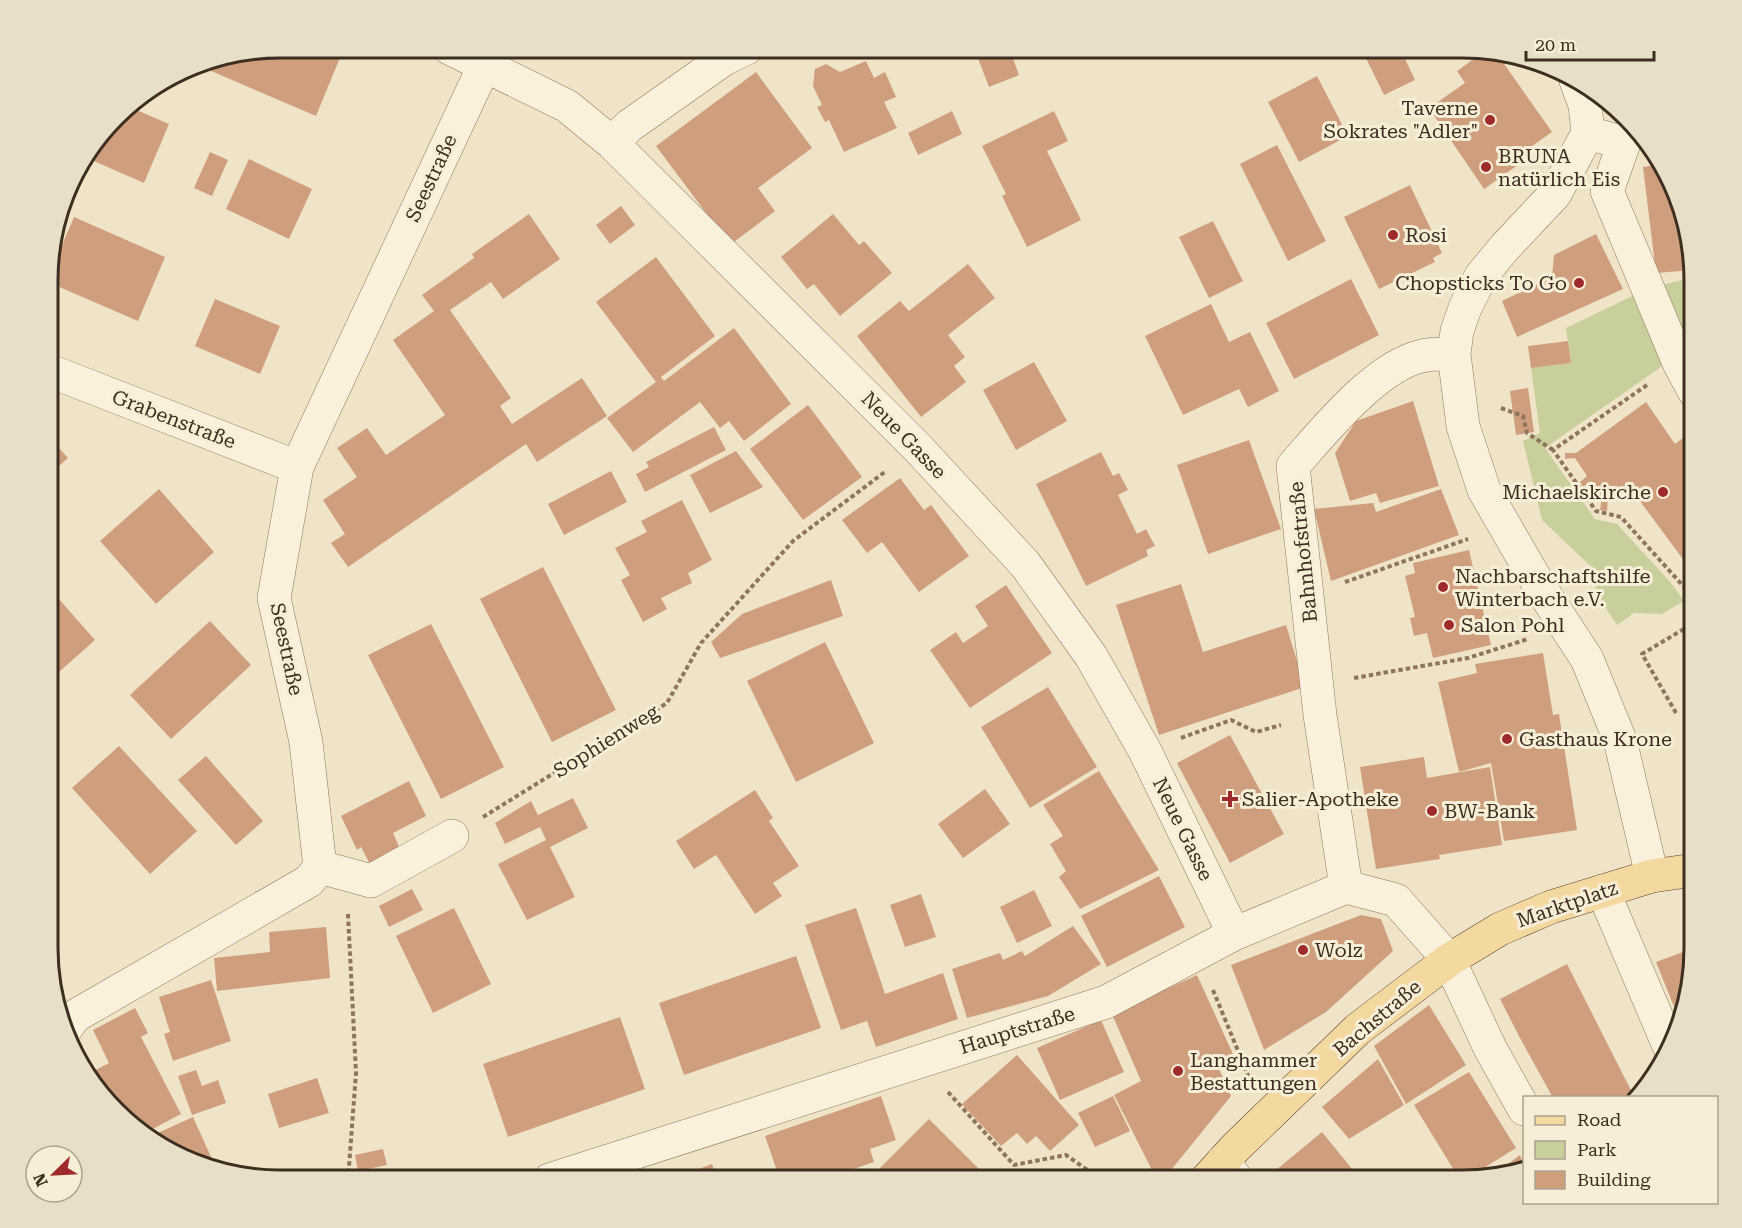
<svg xmlns="http://www.w3.org/2000/svg" width="1742" height="1228" viewBox="0 0 1742 1228" font-family="'Roboto Serif',serif">
  <rect width="100%" height="100%" fill="#f0e4c8"/>
  <path fill="#c9cf9b" d="M1693,277L1694,353H1681L1545,448L1595,519L1617,524L1671,583L1684,601L1662,614L1634,613L1617,625L1594,591L1601,576L1542,520L1523,441L1540,433L1531,368L1571,363L1566,328L1647,289Z"/>
  <path fill="#cf9f7d" d="M281,48H344L316,116L197,65Z
    M974,48H1009L1019,75L989,87Z
    M1361,48H1400L1415,80L1384,95Z
    M1486,50L1488,51L1495,61L1500,58L1552,132L1518,156L1522,162L1484,189L1429,108L1465,83L1457,71Z
    M866,61L874,78L885,72L896,97L884,102L897,128L844,152L829,120L825,122L817,107L822,105L813,86L815,69L826,64L840,72Z
    M756,72L812,148L758,188L775,211L730,245L656,146Z
    M1317,76L1348,136L1299,162L1268,102Z
    M127,106L169,124L144,183L87,158Z
    M952,111L962,134L918,155L908,133Z
    M1054,111L1068,141L1047,151L1081,220L1027,247L1002,196L1006,194L982,146Z
    M1277,145L1326,241L1288,261L1240,164Z
    M210,152L228,160L212,196L194,188Z
    M249,159L312,189L289,239L226,209Z
    M1663,164L1694,266V270L1656,273L1643,167Z
    M1410,185L1442,253L1433,258L1435,262L1379,289L1344,217Z
    M621,206L635,225L610,244L596,225Z
    M529,214L560,259L503,299L491,282L450,310L511,398L500,406L512,424L582,378L607,416L537,462L526,444L348,567L331,543L345,534L323,500L357,477L337,448L367,428L386,455L445,415L393,340L434,311L422,295L474,258L472,254Z
    M833,214L859,245L864,241L892,273L840,316L814,284L807,289L781,257Z
    M74,217L165,257L138,321L50,283V273Z
    M1213,221L1243,281L1209,298L1179,237Z
    M1596,234L1623,289L1517,337L1502,301L1552,277L1554,255Z
    M656,257L715,336L661,377L664,381L734,328L791,404L744,441L729,421L720,428L700,402L633,452L607,418L656,382L596,302Z
    M968,264L995,298L948,335L965,357L954,366L966,382L921,417L857,336L900,301L909,311Z
    M1351,279L1379,335L1294,379L1266,323Z
    M215,299L280,326L260,374L195,346Z
    M1211,304L1229,342L1250,332L1279,391L1248,407L1239,389L1183,415L1145,336Z
    M1568,341L1571,363L1531,368L1528,346Z
    M1034,362L1067,421L1016,450L983,390Z
    M1528,388L1534,432L1516,435L1510,391Z
    M1413,401L1439,486L1380,503L1376,493L1350,501L1335,453L1356,421Z
    M1646,402L1675,444L1683,438L1694,452V574L1628,485L1608,499L1607,511L1600,510L1602,497L1591,481L1583,487L1580,482L1587,476L1575,458L1565,459V453H1576Z
    M808,405L862,477L803,520L750,449Z
    M714,427L726,450L645,492L636,474L649,467L646,462Z
    M50,438L68,458L50,474Z
    M1249,440L1281,529L1208,554L1177,465Z
    M736,451L763,487L710,513L690,475Z
    M1101,452L1113,476L1119,473L1128,490L1118,495L1137,534L1146,529L1155,546L1146,550L1148,556L1086,586L1036,484Z
    M611,471L627,502L564,535L548,504Z
    M900,478L924,510L931,505L969,556L919,592L882,542L867,553L842,520Z
    M159,489L214,552L156,604L100,541Z
    M1441,489L1459,535L1331,581L1314,509L1373,503L1376,512Z
    M682,500L712,560L688,573L692,583L661,598L667,609L643,622L621,580L630,575L615,548L647,532L641,521Z
    M1469,550L1491,645L1433,658L1427,633L1414,636L1410,618L1415,617L1405,576L1415,573L1413,563Z
    M543,567L616,710L552,742L480,599Z
    M831,580L843,616L720,658L711,642L742,614Z
    M1181,584L1203,652L1286,625L1305,687L1159,735L1116,605Z
    M1006,585L1052,653L970,708L930,650L956,632L963,643L988,626L975,606Z
    M50,589L95,640L50,680Z
    M210,621L251,665L171,739L130,695Z
    M431,624L504,767L441,799L368,655Z
    M825,642L874,743L796,782L747,681Z
    M1543,653L1553,715L1559,714L1577,830L1504,841L1491,763L1459,772L1438,682L1477,673L1475,664Z
    M1048,687L1097,767L1030,808L981,727Z
    M1230,735L1284,834L1230,863L1177,763Z
    M119,746L197,831L150,874L72,788Z
    M206,756L263,821L236,845L178,780Z
    M1424,757L1427,778L1490,767L1502,845L1439,855L1440,859L1376,869L1360,767Z
    M1099,771L1159,870L1080,909L1059,877L1066,871L1050,844L1063,836L1043,805Z
    M409,781L426,816L393,833L401,851L371,866L361,847L357,850L341,816Z
    M985,789L1010,824L963,858L938,824Z
    M755,790L773,818L769,821L799,866L773,883L782,896L755,914L716,855L694,869L676,841Z
    M573,798L588,828L550,847L575,897L527,920L498,864L546,840L540,827L505,844L495,823L531,801L538,815Z
    M1159,876L1185,927L1107,967L1081,916Z
    M412,889L423,910L389,927L379,906Z
    M1034,890L1052,926L1017,943L1000,907Z
    M921,894L936,937L905,947L890,905Z
    M454,908L491,984L433,1013L396,936Z
    M856,908L885,994L943,973L958,1019L876,1047L867,1021L841,1030L805,925Z
    M1361,915L1381,919L1393,951L1326,1012L1264,1050L1231,965Z
    M1073,926L1101,964L1048,996L967,1018L952,969L1000,953L1003,960L1022,951L1025,956Z
    M326,927L330,978L217,991L214,958L270,952L269,932Z
    M1694,948V962L1681,1024L1656,962Z
    M796,956L821,1028L684,1075L659,1003Z
    M1567,964L1608,1045L1635,1098H1553L1520,1038L1500,999Z
    M1197,975L1233,1054L1216,1062L1231,1096L1163,1180H1157L1114,1095L1141,1081L1112,1014Z
    M211,980L231,1041L173,1061L164,1034L170,1032L159,997Z
    M1429,1005L1466,1065L1406,1104L1374,1046Z
    M135,1008L148,1033L141,1037L181,1114L143,1134L88,1074L109,1063L93,1030Z
    M620,1017L645,1089L508,1137L483,1064Z
    M1101,1020L1124,1072L1060,1100L1037,1048Z
    M1017,1055L1079,1125L1050,1151L1036,1136L1027,1144L1017,1133L1001,1146L962,1104Z
    M1378,1059L1404,1105L1349,1139L1322,1107Z
    M196,1070L202,1086L218,1080L226,1103L192,1115L178,1076Z
    M1469,1072L1516,1148L1466,1179L1460,1180L1414,1105Z
    M317,1078L329,1113L279,1128L268,1094Z
    M881,1096L896,1140L870,1149L874,1162L822,1180H780L765,1136Z
    M1113,1096L1130,1131L1095,1147L1078,1113Z
    M193,1117L217,1170L206,1168L149,1137Z
    M929,1119L990,1180H880L874,1174Z
    M1322,1132L1361,1180H1264Z
    M383,1149L387,1165L358,1171L355,1155Z
    M1520,1155L1524,1165L1497,1172Z
    M712,1164L718,1180H671V1179Z"/>
  <g fill="none" stroke-linecap="round" stroke-linejoin="round">
    <g stroke="#8d765c" stroke-width="34">
      <path id="minor" d="M449,48L567,106L612,143L917,447L1025,564L1091,656L1145,751L1234,934
        M1576,81L1585,105L1588,133
        M1588,133L1555,194L1505,247L1481,276L1465,308L1457,331L1454,354L1463,426L1484,490L1540,587L1587,659L1620,740L1652,876
        M1588,133L1624,143L1607,191L1679,363L1694,391
        M612,143L629,126L724,59L747,48
        M50,371L297,467
        M320,867L371,881L452,836
        M1346,887L1320,715L1293,466C1324,431 1376,366 1422,356C1432,353 1444,354 1454,354
        M1603,891L1669,1046
        M67,1027L75,1016L309,881L320,867L306,742L274,598L297,467L485,64
        M1223,1161L1237,1180
        M549,1180L1106,1002L1234,934L1346,887L1396,900L1449,960L1490,1048L1524,1109"/>
    </g>
    <g stroke="#5b4430" stroke-width="34">
      <path id="major" d="M1206,1180L1236,1147L1358,1029L1449,960L1500,929L1551,907L1652,876L1694,870"/>
    </g>
    <path stroke="#8d765c" stroke-width="4" stroke-dasharray="4.5 3" stroke-linecap="butt" d="M1647,385L1553,450L1596,511L1621,517L1694,598
      M1501,408L1523,416L1527,433L1553,450
      M1345,582L1468,539
      M1354,678L1468,658L1528,639
      M1676,713L1642,654L1694,623
      M1181,738L1231,720L1256,732L1281,725
      M483,817L667,703L701,643L793,541L886,471
      M348,914L356,1073L348,1180
      M1213,990L1250,1080
      M948,1092L1014,1165L1066,1155L1102,1180"/>
    <use href="#minor" stroke="#faf1dc" stroke-width="33"/>
    <use href="#major" stroke="#f3d9a0" stroke-width="33"/>
  </g>
  <g fill="#9e2a2b" stroke="#f7eed8" stroke-width="2">
    <circle cx="1490" cy="120" r="6"/>
    <circle cx="1486" cy="167" r="6"/>
    <circle cx="1393" cy="235" r="6"/>
    <circle cx="1579" cy="283" r="6"/>
    <circle cx="1663" cy="492" r="6"/>
    <circle cx="1443" cy="587" r="6"/>
    <circle cx="1449" cy="625" r="6"/>
    <circle cx="1507" cy="739" r="6"/>
    <path d="M1227 790h6v6h6v6h-6v6h-6v-6h-6v-6h6z"/>
    <circle cx="1432" cy="811" r="6"/>
    <circle cx="1303" cy="950" r="6"/>
    <circle cx="1178" cy="1071" r="6"/>
  </g>
  <g text-anchor="middle" dominant-baseline="central" stroke-width="6" stroke-linejoin="round" paint-order="stroke">
    <g font-size="20" fill="#3d2e20" stroke="#f7eed8" text-anchor="start">
      <text x="1478" y="108" text-anchor="end">Taverne<tspan x="1478" dy="23">Sokrates "Adler"</tspan></text>
      <text x="1498" y="156">BRUNA<tspan x="1498" dy="23">natürlich Eis</tspan></text>
      <text x="1405" y="235">Rosi</text>
      <text x="1567" y="283" text-anchor="end">Chopsticks To Go</text>
      <text x="1651" y="492" text-anchor="end">Michaelskirche</text>
      <text x="1455" y="576">Nachbarschaftshilfe<tspan x="1455" dy="23">Winterbach e.V.</tspan></text>
      <text x="1461" y="625">Salon Pohl</text>
      <text x="1519" y="739">Gasthaus Krone</text>
      <text x="1242" y="799">Salier-Apotheke</text>
      <text x="1444" y="811">BW-Bank</text>
      <text x="1315" y="950">Wolz</text>
      <text x="1190" y="1060">Langhammer<tspan x="1190" dy="23">Bestattungen</tspan></text>
    </g>
    <g font-size="20" fill="#3d2e20" stroke="#f7eed8">
      <text transform="translate(431 178) rotate(-65)">Seestraße</text>
      <text transform="translate(174 419) rotate(21)">Grabenstraße</text>
      <text transform="translate(904 435) rotate(46)">Neue Gasse</text>
      <text transform="translate(1303 552) rotate(-96)">Bahnhofstraße</text>
      <text transform="translate(287 649) rotate(78)">Seestraße</text>
      <text transform="translate(606 741) rotate(-32)">Sophienweg</text>
      <text transform="translate(1183 829) rotate(64)">Neue Gasse</text>
      <text transform="translate(1567 904) rotate(-19)">Marktplatz</text>
      <text transform="translate(1377 1018) rotate(-40)">Bachstraße</text>
      <text transform="translate(1017 1030) rotate(-17)">Hauptstraße</text>
    </g>
  </g>
  <path d="M0 0H1742V1228H0ZM280 58H1462A222 222 0 0 1 1684 280V948A222 222 0 0 1 1462 1170H280A222 222 0 0 1 58 948V280A222 222 0 0 1 280 58Z" fill="#e8dfc9" fill-rule="evenodd"/>
  <path fill="none" stroke="#3d2e20" stroke-width="3" d="M280 58H1462A222 222 0 0 1 1684 280V948A222 222 0 0 1 1462 1170H280A222 222 0 0 1 58 948V280A222 222 0 0 1 280 58Z"/>
  <rect x="1523" y="1096" width="195" height="108" fill="#f7eed8" stroke="#ada18e" stroke-width="1.5"/>
  <rect x="1535" y="1116" width="30" height="9" fill="#f3d9a0" stroke="#ada18e" stroke-width="1.5"/>
  <text x="1577" y="1126" font-size="18" fill="#3d2e20">Road</text>
  <rect x="1535" y="1141" width="30" height="18" fill="#c9cf9b" stroke="#ada18e" stroke-width="1.5"/>
  <text x="1577" y="1156" font-size="18" fill="#3d2e20">Park</text>
  <rect x="1535" y="1171" width="30" height="18" fill="#cf9f7d" stroke="#ada18e" stroke-width="1.5"/>
  <text x="1577" y="1186" font-size="18" fill="#3d2e20">Building</text>
  <g transform="translate(54 1174) rotate(246)"><circle r="28" fill="#f7eed8" stroke="#ada18e" stroke-width="1.5"/>
  <path d="M0-4.5L10 22L0 15L-10 22Z" fill="#9e2a2b"/>
  <text y="-9" font-size="16" font-weight="bold" text-anchor="middle" fill="#3d2e20">N</text>
  </g>
  <path d="M1526 51v9h128v-9" fill="none" stroke="#3d2e20" stroke-width="3"/>
  <text x="1535" y="51" font-size="18" fill="#3d2e20" stroke="#f7eed8" stroke-width="4.5" paint-order="stroke">20 m</text>
</svg>
